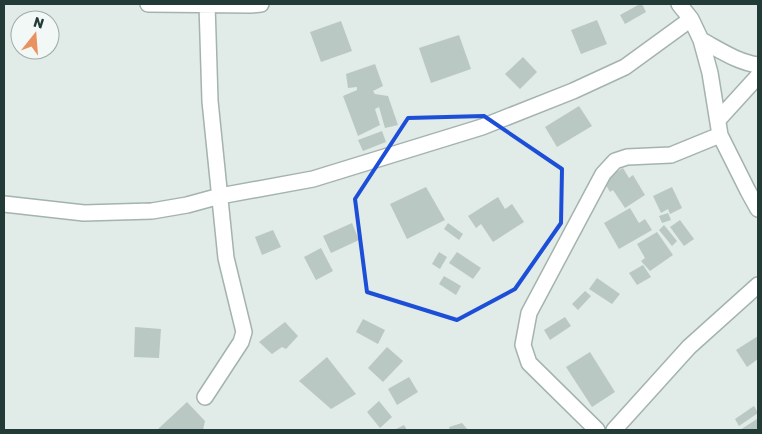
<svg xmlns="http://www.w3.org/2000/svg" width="762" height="434" viewBox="0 0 762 434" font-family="Rubik,sans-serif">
  <rect width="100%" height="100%" fill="#e1ebe8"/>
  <path fill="#bac8c4" d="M640,4H642L646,12L625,24L620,15Z
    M597,20L607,44L581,54L571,30Z
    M341,21L352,51L321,62L310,32Z
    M459,35L471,69L431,83L419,48Z
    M523,57L537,72L520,89L505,74Z
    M375,64L383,86L373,91L375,94L388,96L398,125L385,128L379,107L375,109L380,125L358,136L343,96L357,90V87L348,88L346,74Z
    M579,106L592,126L557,147L545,127Z
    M382,131L386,142L363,151L358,140Z
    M623,168L629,178L633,175L645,195L625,208L613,190L610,192L603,180Z
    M426,187L445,220L407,239L390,204Z
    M672,187L682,208L670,214L668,209L661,213L653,196Z
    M498,197L505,209L512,204L524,222L493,242L481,224L476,228L468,216Z
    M630,208L639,223L645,219L652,230L619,249L604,223Z
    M668,213L671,220L662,223L659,216Z
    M680,220L694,239L684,246L670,227Z
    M352,223L359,240L331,253L323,236Z
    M448,223L463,234L459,240L444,229Z
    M664,225L677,241L672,246L659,230Z
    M273,230L281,247L262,255L255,237Z
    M657,232L673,255L650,271L641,261L645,258L637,244Z
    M321,248L333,271L316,280L304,257Z
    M439,252L447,257L440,269L432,264Z
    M457,252L481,268L473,279L449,263Z
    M643,265L651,277L637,285L629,273Z
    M444,276L461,286L456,295L439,284Z
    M597,278L620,294L612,304L589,289Z
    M585,291L591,296L578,310L572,304Z
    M565,317L571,326L550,340L544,330Z
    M363,319L385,330L378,344L356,332Z
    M285,322L298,336L286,349L282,347L272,354L259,342Z
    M135,327L161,329L159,358L134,357Z
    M758,336V359L747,367L736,350Z
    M387,347L403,361L383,382L368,368Z
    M590,352L615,392L592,407L566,367Z
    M327,357L356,394L331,409L299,381Z
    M409,377L418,392L397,405L388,389Z
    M379,401L392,417L380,428L367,412Z
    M187,402L205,421L203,430H157Z
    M754,406L758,413L739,426L735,419Z
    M757,419L758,421V430H740Z
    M462,423L468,430H450L449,427Z
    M404,425L407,430H394Z"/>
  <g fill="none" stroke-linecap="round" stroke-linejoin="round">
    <g stroke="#a4b3af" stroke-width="18">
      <path id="street" d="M148,4L251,5L261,4
        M679,4L691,19L701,40L710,73L720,135L748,191L758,209
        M701,40C720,50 737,62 758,65
        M718,120L758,76
        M4,204L84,213L152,211L187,205L220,196L313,179L482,127L573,91L625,67L691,19
        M205,397L241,342L244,332L226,258L210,101L207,4
        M597,430L529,363L523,345L529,313L603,174L615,161L627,157L671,155L720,135
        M614,430L689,347L758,285"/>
    </g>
    <use href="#street" stroke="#fff" stroke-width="15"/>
  </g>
  <path fill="none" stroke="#1d4ed8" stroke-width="4" stroke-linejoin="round" d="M484,116L562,169L561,223L515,289L457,320L367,292L355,199L408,118Z"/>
  <rect width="762" height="434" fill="none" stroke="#233b37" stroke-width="10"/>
  <g transform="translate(35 35) rotate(17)"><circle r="24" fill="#f2f8f5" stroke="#9faca9"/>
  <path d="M0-4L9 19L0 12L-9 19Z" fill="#e99161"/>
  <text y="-8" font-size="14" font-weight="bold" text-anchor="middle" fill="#233b37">N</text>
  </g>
</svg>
